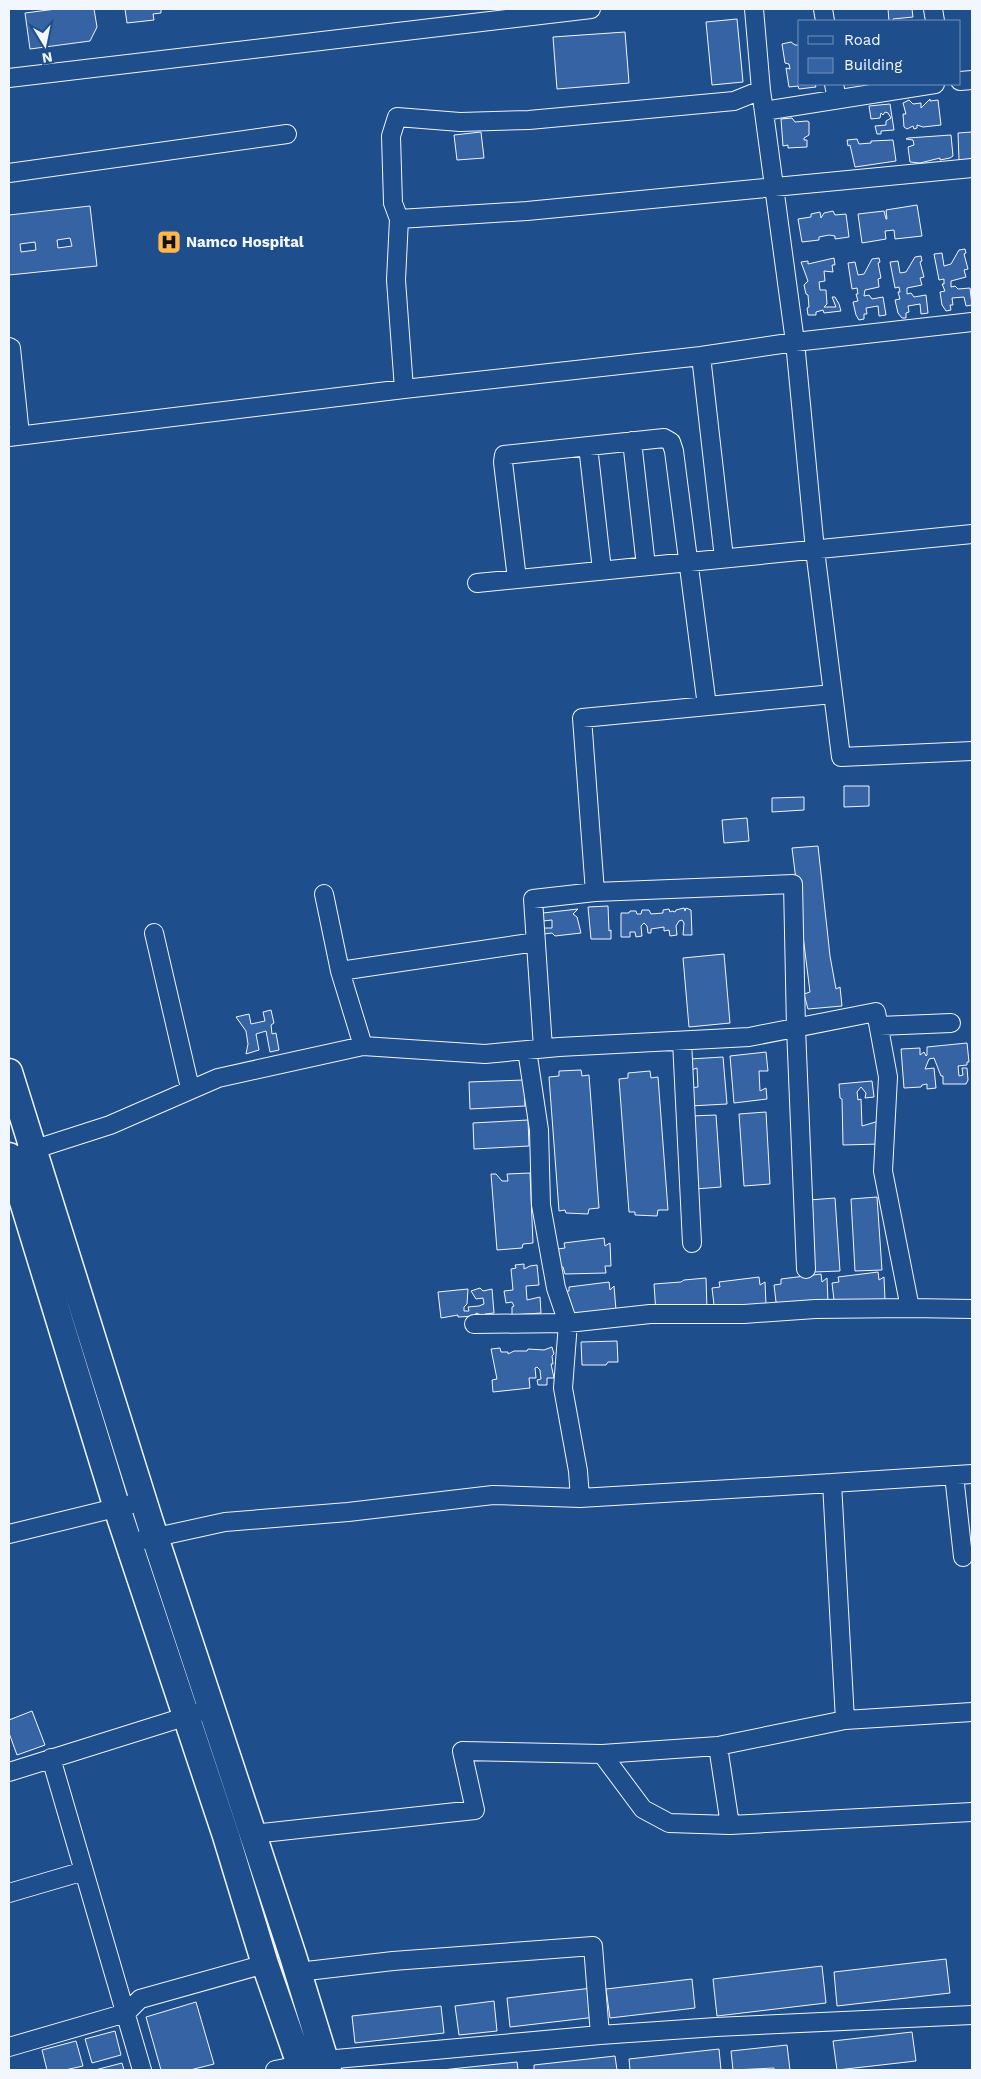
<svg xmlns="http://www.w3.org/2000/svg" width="981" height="2079" viewBox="0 0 981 2079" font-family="'Work Sans',sans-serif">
  <rect width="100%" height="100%" fill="#1f4e8c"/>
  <path fill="#3563a3" stroke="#f2f6ff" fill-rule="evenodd" d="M56,9H94L97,27L90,41L30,49L25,13Z
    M125,9H161V13L153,14L154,20L127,23Z
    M888,9H912L913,17L893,19V21H889Z
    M737,19L743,82L712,85L706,22Z
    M625,32L629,83L557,89L553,37Z
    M791,42L795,45H800V84H815L816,87L799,89L798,86L789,87L786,68L790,69L789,64L785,63L782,44Z
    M930,99V101L938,100L941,125L923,127L917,125V128L914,129L913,126L907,129L904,127L903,114H906L903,103L909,100L913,104L921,103V108Z
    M890,104L894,130L881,131V134H877L875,126L886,125V121L891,118L888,113L885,112L883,115L881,113L880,118L871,119L869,106Z
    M792,118L795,122L807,121L809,122V135L804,138V140H807V147L788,148V145L783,146L781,119Z
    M481,132L484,158L457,160L454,135Z
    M972,132V159L959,160L958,133Z
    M951,135L953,156L950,158L940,160V158L920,163L910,162L908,147L914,145L913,140L906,139L908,138Z
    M857,139L859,144L871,143V141L893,140L896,161L855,167L850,145L848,146L847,140Z
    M917,205L922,236L895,239L894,230L885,231L886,239L862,243L858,214L884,211L886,219H887L886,210Z
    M90,206L97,266L9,275V215ZM70,238L72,246L58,248L57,240ZM35,242L36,250L21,252L20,244Z
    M833,211L835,215L846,214L849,237L835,239V236L829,235L819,237V240L802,242L798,219L811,217V214L820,212L821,218L824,213Z
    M965,249L966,253L964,254L968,269L964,270L966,277L951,281V287L955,286L958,289L970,288L972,305L966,306L964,297L952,298L953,305H950L951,310L946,311L942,305L940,292L945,291L942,284H944V279L939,280L934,254L942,253L944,266L951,264L959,250Z
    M921,256L922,261L920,262L924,277L920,278L922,285L907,288V294L911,293L914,297L926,295L928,313L921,314L920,304L908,306L909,312L906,313V318H902L898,313L895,300L900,299L898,292H900L899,287L895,288L890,262L898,261L900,273L906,272L915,257Z
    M834,258L835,265H832L833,272L824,271L825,281L819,282L820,290H826L827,304L824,307H836L832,297H835L839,304L841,311L824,313L823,310L816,312V315H808L807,308L809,307L808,295L806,294L804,285L808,281L801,262L808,261V264Z
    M879,258L880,262L878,263L881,278L878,279L879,287L865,290L864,296L869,295L872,299L883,297L886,315L879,316L878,306L866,308L867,314H864V319L859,320L856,315L853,302L858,301L856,294H858L857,288L852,289L848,263L855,262L858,275L864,274L872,259Z
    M844,786H869V806L844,807Z
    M804,797V810L772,812V798Z
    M747,818L749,841L724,843L722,820Z
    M818,846L830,956L836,989L840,987L842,1006L808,1009L804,994L810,992L792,848Z
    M608,906L609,931L611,930V939H591L588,907Z
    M684,908L685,911L686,908L691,910L692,935H683L684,923L682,920L679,921L676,926L677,935L670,936L669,930L664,931V927L651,929V933H648L647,926L644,923L641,926L642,936L636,937L635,932H630V937H621V913H629L630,911H636L637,914H641L642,910H649L651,914L663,913V910L669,909L670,912L672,911L675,912L676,910Z
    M578,909L573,914L577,917L581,933L555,936L552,933L544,934V928H552V920L543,921V913Z
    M724,954L730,1023L689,1027L683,958Z
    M271,1010L274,1023L271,1025L272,1034L276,1033L279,1050L270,1052L266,1031L256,1034L259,1050L246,1054L248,1044L246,1031L236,1017L249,1014L251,1024L265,1021L263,1012Z
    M967,1043L969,1062H967V1065L958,1066L959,1076L963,1075L962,1068H967L968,1080L966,1084H943V1076H941L934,1058L929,1059L925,1069L934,1068L936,1088L927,1089V1084L922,1085L921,1087L904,1088L901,1049L920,1048V1055L924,1052L926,1056L927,1055V1047Z
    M766,1052L768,1071H759L760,1091L766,1088L767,1099L734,1103L730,1056Z
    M723,1057L727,1104L690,1106L689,1088L698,1087L697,1068L691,1070L690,1059Z
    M581,1070L582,1076L589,1075L599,1208L589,1209L588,1214L566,1213L565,1210L559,1211L549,1077L559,1076V1071Z
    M650,1071L651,1078L658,1077L668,1210H658L657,1216L635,1215V1212H629L619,1079L628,1078V1073Z
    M524,1080L525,1106L470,1109L469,1082Z
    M872,1081L874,1097L865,1098L866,1093L861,1087L857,1092L858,1100L861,1099L862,1126L879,1121L880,1144L843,1145L842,1099L840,1098L839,1084Z
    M766,1112L770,1184L744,1186L739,1114Z
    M716,1115L721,1187L695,1189L690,1116Z
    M528,1120L529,1146L474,1149L473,1123Z
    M530,1173L533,1243L523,1244L522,1248L497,1250L491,1174H496L502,1181H508L507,1174Z
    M877,1197L882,1270L855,1271L851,1199Z
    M835,1198L840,1271L814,1272L809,1200Z
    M604,1238L605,1246L610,1243L611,1266H605L606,1273L565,1274L563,1267L560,1266L558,1249L565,1248L564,1243Z
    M524,1264V1269L530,1266L537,1265L539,1285L526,1286L527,1300L540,1297L541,1313L512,1315V1307L514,1306L512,1302L506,1303L504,1291L513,1290L511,1269L516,1268L515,1265Z
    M878,1272L879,1280L884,1277L885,1300H834L832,1283L839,1282L838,1277Z
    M821,1274L822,1282L827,1278L828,1302L782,1310L780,1303L776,1302L774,1285L781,1284V1279Z
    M759,1277L760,1285L765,1282L766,1305H714L712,1288L720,1287L719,1282Z
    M706,1278L707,1310L656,1313L654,1284L681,1282L684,1280Z
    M609,1282L610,1290L614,1286L616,1310L570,1318L562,1292L569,1291V1287Z
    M480,1288L483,1291L492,1289L494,1313L485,1314L484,1316L476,1313V1316L458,1317V1315L441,1318L438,1292L468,1289L467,1304L464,1307V1311H469L468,1307L479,1306L484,1304L483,1298L476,1299L471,1291Z
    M617,1341L618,1362H608L606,1365H582L581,1342Z
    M552,1347L554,1354L552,1356L553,1364H551L554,1378H547V1385H538L537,1380L541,1379L540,1370L537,1367L535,1368L536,1378H529L530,1388L493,1392L492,1380L497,1379L491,1349L500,1348L501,1352H508V1354L514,1351H527L528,1349L544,1350Z
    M32,1711L45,1745L17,1755L9,1733V1720Z
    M946,1959L950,1993L837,2006L834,1972Z
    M822,1966L826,2003L717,2016L713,1979Z
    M692,1979L695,2008L610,2018L606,1989Z
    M592,1988L596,2017L510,2027L507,1998Z
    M494,2001L497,2031L459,2035L455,2006Z
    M196,2002L214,2064L190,2070H161L146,2017Z
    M441,2006L444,2033L355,2043L352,2016Z
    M115,2031L121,2055L92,2063L85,2039Z
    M912,2032L916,2061L837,2070L833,2041Z
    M76,2041L83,2066L65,2070H47L42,2050Z
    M787,2045L790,2070H774V2068L733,2070L731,2051Z
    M719,2049L721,2070H630L629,2059Z
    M615,2056L617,2070H534V2065Z
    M517,2062L518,2070H442Z
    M122,2063L124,2070H95Z"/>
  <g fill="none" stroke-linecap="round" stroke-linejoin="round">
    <g stroke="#f2f6ff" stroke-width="20">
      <path id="minor" d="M754,9L761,90L795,342L815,550L841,757L972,751
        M823,9L825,21
        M933,9L935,21
        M9,78L591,9
        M960,81L972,80
        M834,84L837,99
        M764,111L935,84
        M9,173L287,134
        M399,219L527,211L972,168
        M9,347L11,348L20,435
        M701,356L724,558
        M404,389L396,280L399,219L393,203L391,136L397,117L460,122L529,120L734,101L761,90
        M9,437L404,389L701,356L795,342L972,322
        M632,441L646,566
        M588,446L602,570
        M517,579L503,462L504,455L664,438L671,442L674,451L707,706
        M477,583L972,534
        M324,894L340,971L363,1046
        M154,933L190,1088
        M340,971L536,942
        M879,1026L951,1023
        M682,1041L692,1243
        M543,1048L533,899L595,892
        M23,1153L110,1125L218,1078L363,1046L485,1054L559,1047L749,1037L876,1012L888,1077L883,1171L910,1308L972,1309
        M806,1269L796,1028L793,884L595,892L582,718L833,694
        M474,1324L568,1323L650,1314H744L815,1309L910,1308
        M954,1475L963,1557
        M832,1483L972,1474
        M580,1498L832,1483L845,1720
        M9,1534L144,1501
        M129,1543L225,1522L348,1512L493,1495L580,1498L578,1471L563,1388L568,1323L556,1288L541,1205L539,1130L527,1050
        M972,1712L845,1720L718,1746L730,1825L972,1812
        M602,1754L643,1809L669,1823L730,1825
        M51,1758L142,2070
        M9,1772L197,1713
        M253,1834L475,1810L462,1751L602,1754L718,1746
        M9,1893L84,1871
        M298,1972L393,1961L593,1946L600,2035L716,2027L972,2015
        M9,2047L126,2013L140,1999L265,1964
        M275,2070L325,2060L600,2035"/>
    </g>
    <g stroke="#f2f6ff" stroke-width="29">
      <path id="highway" d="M9,1072L150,1522L293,1956L328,2070
        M9,1156L117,1508L226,1836L265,1964L302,2070"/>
    </g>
    <use href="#minor" stroke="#1f4e8c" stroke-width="18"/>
    <use href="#highway" stroke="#1f4e8c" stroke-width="26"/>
  </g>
  <defs>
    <g id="hospital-square" transform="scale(1.25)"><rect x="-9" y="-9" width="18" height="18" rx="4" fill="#ffb74d" stroke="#1f4e8c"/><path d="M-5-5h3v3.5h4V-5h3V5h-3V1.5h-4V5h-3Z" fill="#111"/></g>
  </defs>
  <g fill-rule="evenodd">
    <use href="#hospital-square" x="169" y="242"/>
  </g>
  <g text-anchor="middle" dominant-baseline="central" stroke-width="4" stroke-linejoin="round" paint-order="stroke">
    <g font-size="15" font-weight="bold" fill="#f2f6ff" stroke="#1f4e8c" text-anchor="start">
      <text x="186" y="242">Namco Hospital</text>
    </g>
  </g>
  <rect width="981" height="2079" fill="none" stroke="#f2f6ff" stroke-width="20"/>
  <rect x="798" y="20" width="162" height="65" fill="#1f4e8c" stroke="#7391ba"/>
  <rect x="808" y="36" width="25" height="8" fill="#1f4e8c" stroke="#7391ba"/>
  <text x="844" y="45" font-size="15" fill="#f2f6ff">Road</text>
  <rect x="808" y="58" width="25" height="15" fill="#3563a3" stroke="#7391ba"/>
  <text x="844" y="70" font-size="15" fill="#f2f6ff">Building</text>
  <g transform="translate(45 45) rotate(170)" stroke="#1f4e8c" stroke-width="4" paint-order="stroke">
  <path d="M0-4L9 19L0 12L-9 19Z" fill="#f2f6ff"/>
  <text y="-8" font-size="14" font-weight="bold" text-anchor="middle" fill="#f2f6ff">N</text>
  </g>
</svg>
